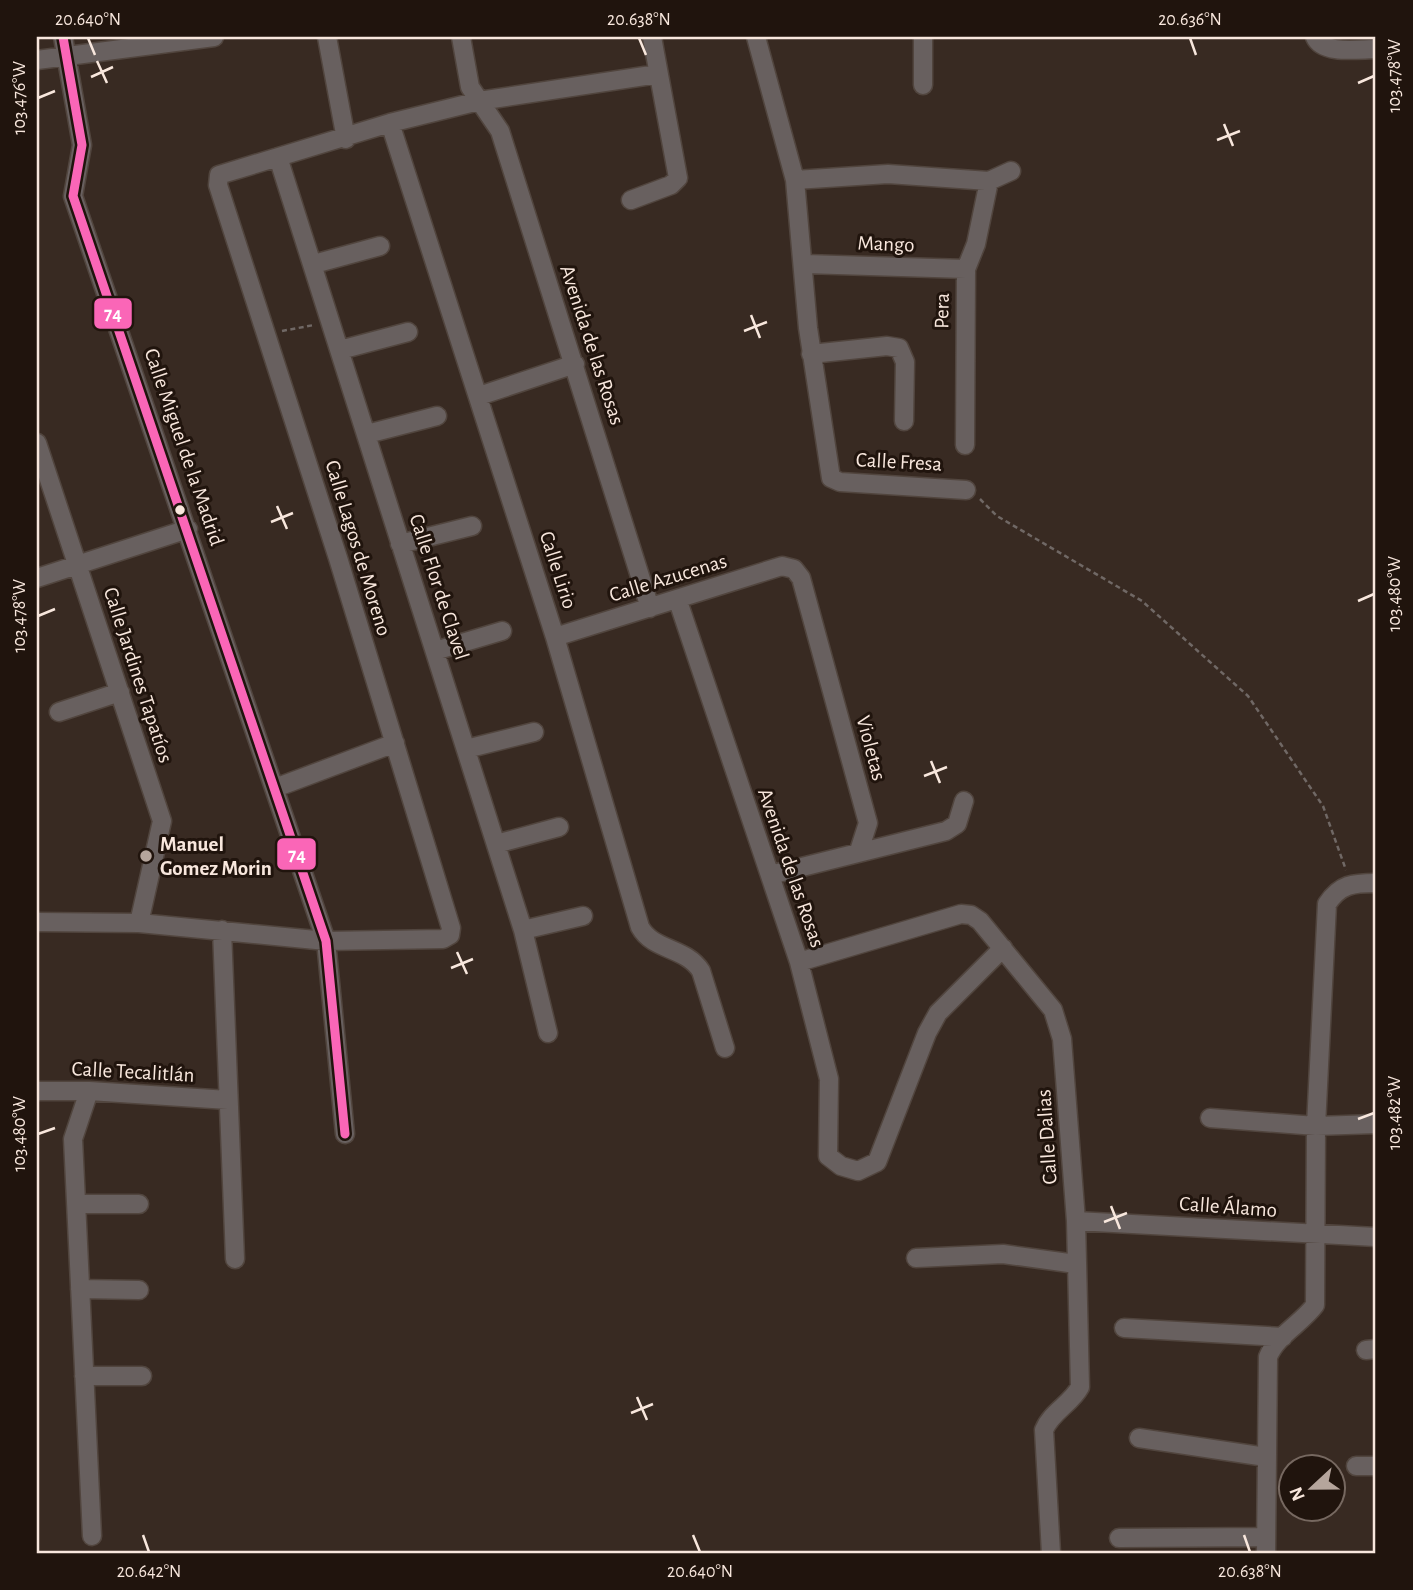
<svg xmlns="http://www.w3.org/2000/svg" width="1413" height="1590" viewBox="0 0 1413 1590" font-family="'Alegreya Sans',sans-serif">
  <rect width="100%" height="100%" fill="#382a22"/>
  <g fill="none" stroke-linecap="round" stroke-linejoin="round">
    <g stroke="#51453e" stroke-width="21">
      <path id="street" d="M63,37L82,145L73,196L326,941L345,1134
        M327,37L346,139
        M461,37L470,87L500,131L650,608
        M756,37L795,180L808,328L831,478L840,482L966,490
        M1315,37C1323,55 1359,49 1376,49
        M37,60L214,37
        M923,85V37
        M390,123L555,637L640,927C653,951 686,947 701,971L725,1048
        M278,157L523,930L548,1033
        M795,180L888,174L989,181L1011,171
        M631,200L671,185L678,178L652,37
        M314,264L380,246
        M805,264L966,269
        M340,350L408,332
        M811,354L887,346L899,348L905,362L904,421
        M479,396L575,364
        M367,434L437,416
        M37,443L162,821L139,923
        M965,445L966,269L976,244L989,181
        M400,544L472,526
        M37,578L188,529
        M678,601L799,962L829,1079L828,1156L841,1166L858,1171L877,1162L927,1033L938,1013L1003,948
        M555,637L782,566L794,569L801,578L868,823L859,851
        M435,651L502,631
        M59,712L120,692
        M466,749L534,732
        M275,788L395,743
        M496,844L559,827
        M770,875L946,831L957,824L964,801
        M37,922L139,923L326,941L443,939L450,935L451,928L338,558L218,185L219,175L390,123L479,101L658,74
        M222,930L235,1259
        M523,930L583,916
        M799,962L961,914L971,915L980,921L1053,1010L1062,1039L1076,1221L1080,1387C1071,1404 1051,1412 1044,1430L1051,1553
        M37,1091H89L228,1100
        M89,1091L73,1139L92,1536
        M1210,1118L1316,1126L1376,1124
        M76,1204H139
        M1076,1221L1376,1237
        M916,1258L1003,1254L1076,1264
        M80,1289L139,1290
        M1124,1328L1283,1337
        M1366,1350L1376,1349
        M84,1376H142
        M1139,1438L1266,1457
        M1356,1466H1376
        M1119,1538L1265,1537
        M1266,1553L1268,1357C1276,1336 1301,1324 1315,1305L1316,1126L1327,904C1340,884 1353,883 1376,883"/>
    </g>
    <path stroke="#706865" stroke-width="2.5" stroke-dasharray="5 3.5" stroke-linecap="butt" d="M282,331L314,325
      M980,499L997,516L1142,601L1248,696L1323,806L1346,870"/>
    <use href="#street" stroke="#68605f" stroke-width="18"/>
    <g stroke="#20140d" stroke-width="14">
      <path id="bus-1" d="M63,37L82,145L73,196L326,941L345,1134"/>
    </g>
    <use href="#bus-1" stroke="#fa66b7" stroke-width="9"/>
  </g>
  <path fill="none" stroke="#f8e7dd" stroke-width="2.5" d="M88,38L95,55M639,38L646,55M1190,38L1196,55M97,61L107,83M91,77L113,67M1358,83L1374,76M38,98L55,91M1224,124L1233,146M1217,140L1240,131M751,315L760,338M744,331L767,322M277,506L287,529M271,522L293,513M1358,601L1374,594M38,616L55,609M931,761L940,783M924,776L947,767M457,952L467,974M451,968L473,959M1358,1119L1374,1113M38,1134L55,1128M1111,1206L1120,1229M1104,1222L1127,1213M637,1397L647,1420M631,1413L653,1404M143,1535L149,1552M693,1535L700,1552M1244,1535L1250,1552"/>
  <circle fill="#f8e7dd" stroke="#20140d" stroke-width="2.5" cx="180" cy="510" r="6"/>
  <circle fill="#b5a59c" stroke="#20140d" stroke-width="2.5" cx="146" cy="856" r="7"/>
  <g text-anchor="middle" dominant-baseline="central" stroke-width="6" stroke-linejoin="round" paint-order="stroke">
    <g font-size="21" fill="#f8e7dd" stroke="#20140d">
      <text transform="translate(886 244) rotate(2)">Mango</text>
      <text transform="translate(942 311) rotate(-89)">Pera</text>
      <text transform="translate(592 345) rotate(72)">Avenida de las Rosas</text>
      <text transform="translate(184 447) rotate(71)">Calle Miguel de la Madrid</text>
      <text transform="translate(899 462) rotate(3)">Calle Fresa</text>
      <text transform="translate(358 548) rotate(73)">Calle Lagos de Moreno</text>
      <text transform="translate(558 570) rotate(72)">Calle Lirio</text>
      <text transform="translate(668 578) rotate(-17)">Calle Azucenas</text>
      <text transform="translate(439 587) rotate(72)">Calle Flor de Clavel</text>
      <text transform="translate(138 675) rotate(72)">Calle Jardines Tapatíos</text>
      <text transform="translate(871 748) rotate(75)">Violetas</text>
      <text transform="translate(791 868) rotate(71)">Avenida de las Rosas</text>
      <text transform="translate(133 1072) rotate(3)">Calle Tecalitlán</text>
      <text transform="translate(1047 1137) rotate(-94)">Calle Dalias</text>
      <text transform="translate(1228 1207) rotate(4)">Calle Álamo</text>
    </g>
    <g font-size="21" font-weight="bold" fill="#f8e7dd" stroke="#20140d" text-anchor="start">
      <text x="160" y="844">Manuel<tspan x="160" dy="24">Gomez Morin</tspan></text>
    </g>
  </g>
  <g stroke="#20140d" stroke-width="2.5">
    <rect x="93" y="297" width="40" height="33" rx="7" fill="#fa66b7"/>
    <rect x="276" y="837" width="41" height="34" rx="7" fill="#fa66b7"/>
  </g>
  <g font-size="19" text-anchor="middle" font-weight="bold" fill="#fff">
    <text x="113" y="320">74</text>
    <text x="297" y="861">74</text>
  </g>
  <rect width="1413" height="1590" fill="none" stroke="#20140d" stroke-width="77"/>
  <g transform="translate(1312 1488) rotate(248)"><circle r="33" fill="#20140d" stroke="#766860" stroke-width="2"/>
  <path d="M0-5L12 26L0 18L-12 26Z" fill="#b5a59c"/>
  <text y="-10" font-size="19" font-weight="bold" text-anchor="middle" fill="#f8e7dd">N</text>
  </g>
  <rect x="38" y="38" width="1336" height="1514" fill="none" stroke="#f8e7dd" stroke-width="2.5"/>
  <g font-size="18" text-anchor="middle" fill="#f8e7dd">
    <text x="88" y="25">20.640°N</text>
    <text x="639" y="25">20.638°N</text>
    <text x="1190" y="25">20.636°N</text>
    <text transform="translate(1394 76) rotate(-90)" y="6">103.478°W</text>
    <text transform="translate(19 98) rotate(-90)" y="6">103.476°W</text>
    <text transform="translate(1394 594) rotate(-90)" y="6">103.480°W</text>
    <text transform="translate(19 616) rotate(-90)" y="6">103.478°W</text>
    <text transform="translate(1394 1113) rotate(-90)" y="6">103.482°W</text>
    <text transform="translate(19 1134) rotate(-90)" y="6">103.480°W</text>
    <text x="149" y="1577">20.642°N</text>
    <text x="700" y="1577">20.640°N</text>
    <text x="1250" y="1577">20.638°N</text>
  </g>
</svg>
